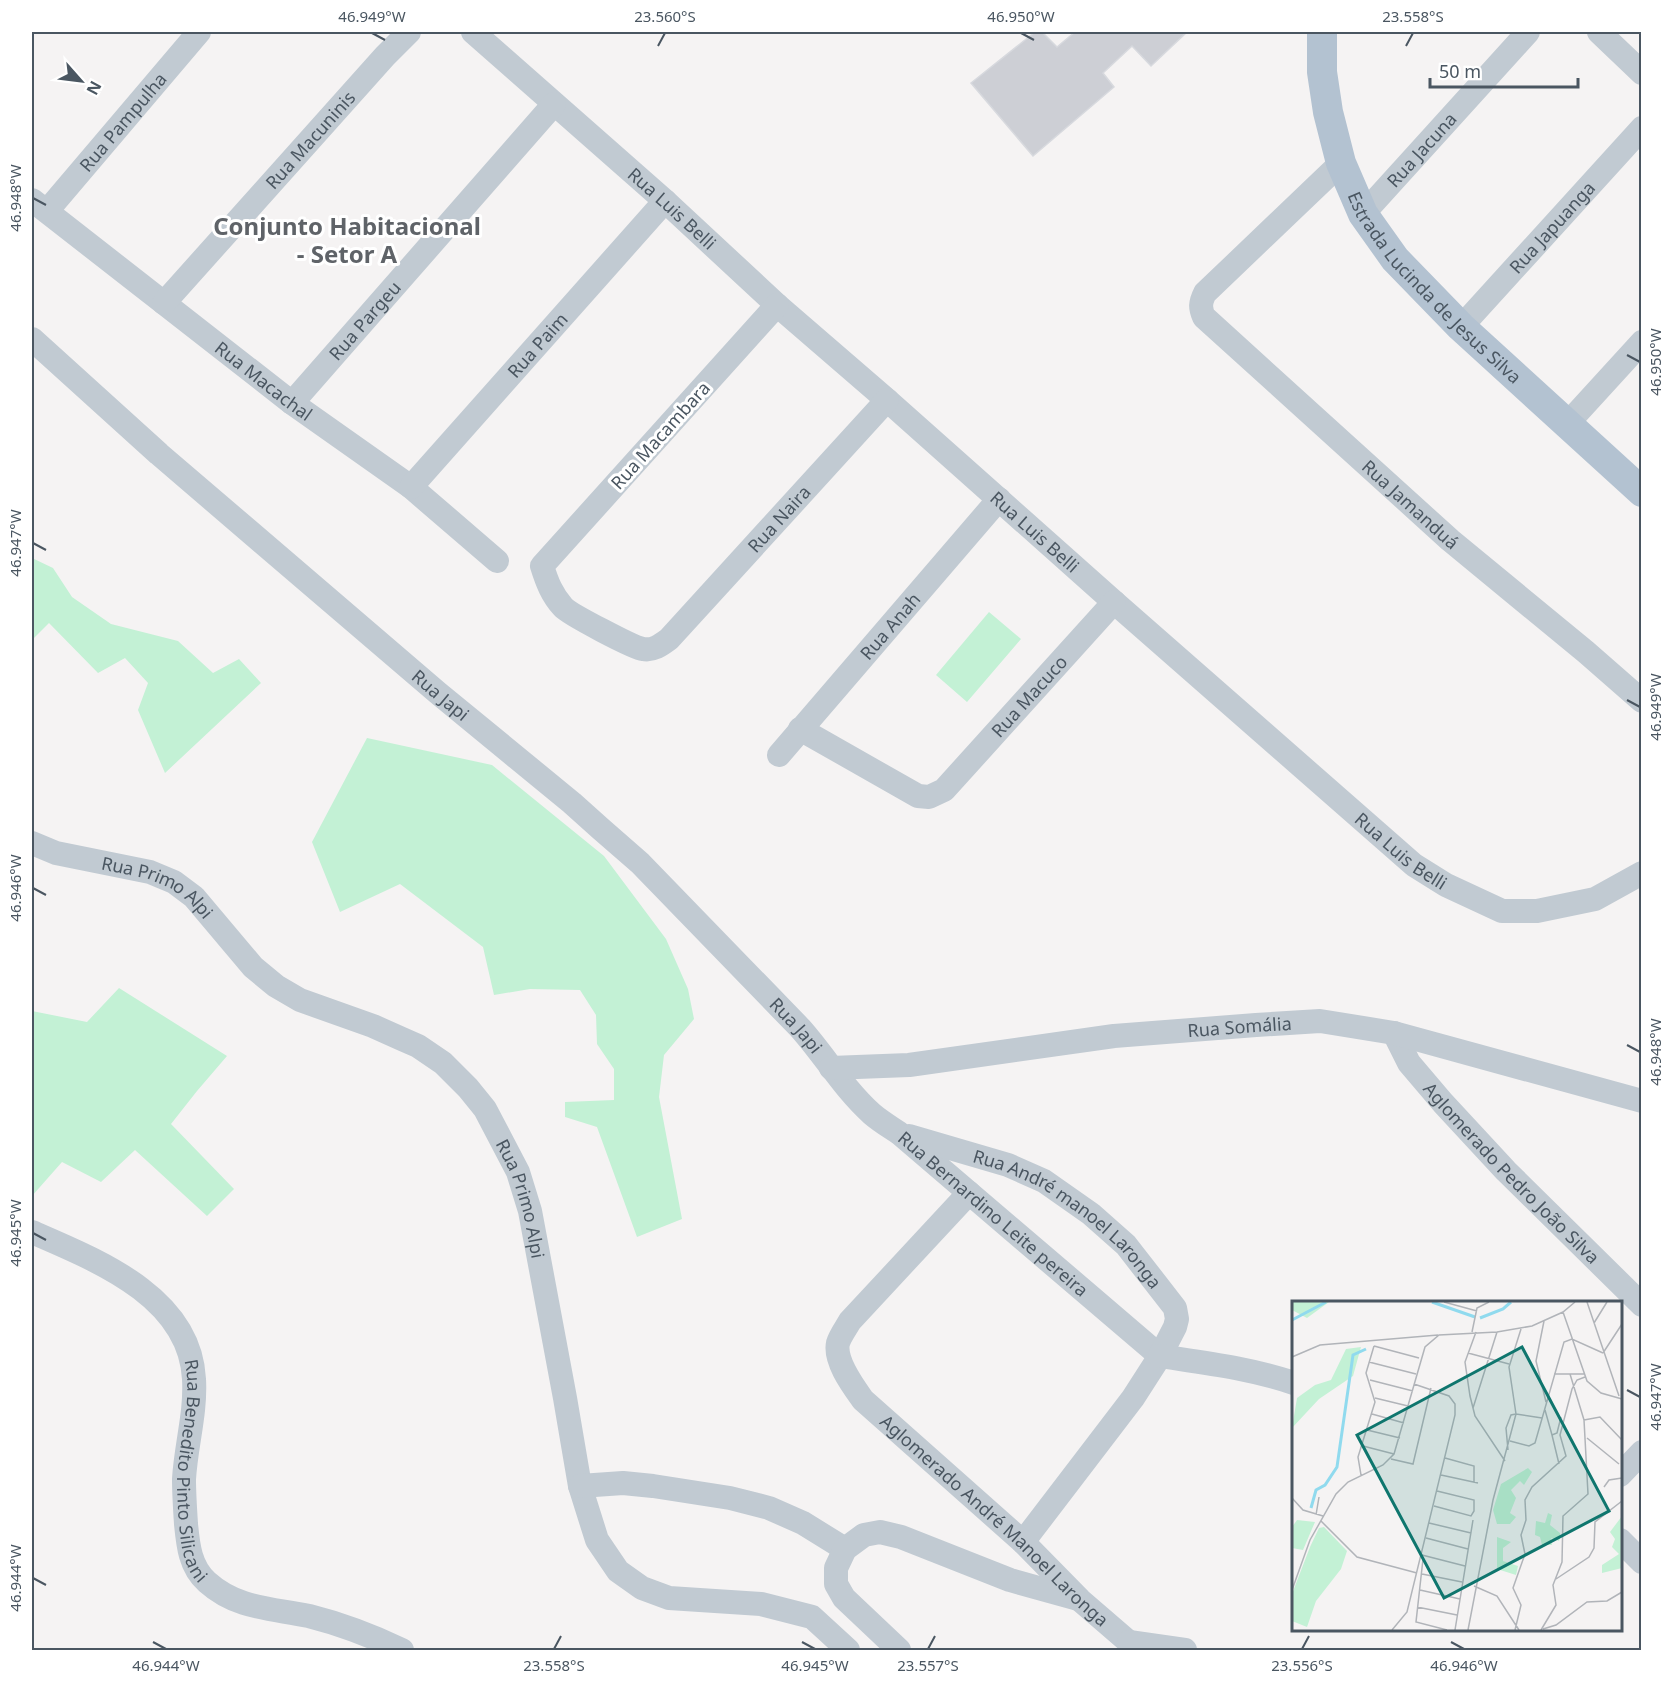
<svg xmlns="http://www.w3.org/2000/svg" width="1673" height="1682" viewBox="0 0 1673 1682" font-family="'Noto Sans',sans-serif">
  <rect width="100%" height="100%" fill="#f5f3f3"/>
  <path fill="#c3f1d5" d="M32,558L53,568L72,597L111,624L178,641L213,673L239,659L261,683L165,773L138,710L148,683L125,658L98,673L49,623L32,640Z
    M989,612L1021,639L967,702L936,675Z
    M367,738L492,765L604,856L666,939L688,989L694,1019L664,1055L659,1097L682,1219L637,1237L597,1127L565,1117V1102L614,1100V1069L597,1044L596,1015L580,990L530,989L494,995L483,947L400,884L340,912L312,842Z
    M119,988L227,1056L197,1091L171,1124L234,1189L207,1216L135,1150L101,1182L62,1162L32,1196V1011L87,1022Z"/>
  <path fill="#cdcfd5" stroke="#d7d9de" stroke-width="1.5" d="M1035,32H1042L1057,47L1075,32H1187L1151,66L1132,46L1103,73L1114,87L1033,156L971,83Z"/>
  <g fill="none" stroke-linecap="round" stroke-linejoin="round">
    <g stroke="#c1cad2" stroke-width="24">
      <path id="s1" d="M473,32L665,201L777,305L887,400L1114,602L1414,865L1446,885L1502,911H1537L1595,899L1642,873"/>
      <path d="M1599,32L1642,73"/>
      <path id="s2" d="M1341,163L1205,293C1200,303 1200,308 1204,317L1450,540L1586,652L1642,701"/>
      <path id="s3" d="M32,200L292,403L411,487L497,561"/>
      <path id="s4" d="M47,211L199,32"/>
      <path id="s5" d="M1363,214L1528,32"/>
      <path id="s6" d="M164,303L385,56L409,32"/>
      <path id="s7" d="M777,305L542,566C547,582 552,595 563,607C569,614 634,648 643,649C653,651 661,645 669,639L887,400"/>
      <path id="s8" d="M1461,327L1642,128"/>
      <path id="s9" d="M32,339L159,454L438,693L572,803L601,829L640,863L800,1028C825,1056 844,1089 872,1114C880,1121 890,1127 899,1133L1160,1356"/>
      <path id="s10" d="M292,403L554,104"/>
      <path d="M1568,423L1642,342"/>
      <path id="s11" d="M411,487L665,201"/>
      <path id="s12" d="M800,729L918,796L929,797L944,790L1114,602"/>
      <path id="s13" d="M779,755L999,499"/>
      <path id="s14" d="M32,843L56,853L150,872L174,882L194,897L253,967L276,986L300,1000L373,1026L402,1039L418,1046L443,1063L468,1088L485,1109L518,1172L530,1211L565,1398L580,1486L597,1540L618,1571L642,1588L669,1598L761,1604L812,1617L848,1650"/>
      <path id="s15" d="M1394,1033L1409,1063L1443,1103L1506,1171L1642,1305"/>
      <path id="s16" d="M831,1068L909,1065L1114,1036L1256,1025L1320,1021L1394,1033L1642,1101"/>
      <path id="s17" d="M909,1136L1008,1165L1044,1181L1091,1214L1126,1245L1175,1308L1177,1319L1175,1327L1160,1356L1133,1398L1023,1542"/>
      <path id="s18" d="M969,1193L850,1321C846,1328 840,1336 838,1343C834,1361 853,1386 863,1400L1023,1542L1080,1600L1138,1650"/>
      <path id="s19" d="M32,1232C96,1260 190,1296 194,1379C196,1413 186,1445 184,1479C184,1494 185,1509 186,1524C188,1545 190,1567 207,1582C237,1609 271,1608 309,1616C341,1624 372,1636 402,1650"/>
      <path d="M1160,1356C1206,1363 1249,1368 1294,1383"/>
      <path d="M1620,1475L1642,1452"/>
      <path d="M580,1486L623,1483L653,1486L730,1498L769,1508L803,1523L845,1549"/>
      <path d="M1620,1540L1642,1562"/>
      <path d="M1129,1642L1185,1650"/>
      <path d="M899,1650L844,1598L836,1584V1568L845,1549L864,1535L880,1532L901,1537L1010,1580L1078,1599"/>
    </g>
    <path stroke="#b3c2d1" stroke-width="30" id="s20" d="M1322,32V72L1328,112L1341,163L1363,214L1395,259L1461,327L1642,492"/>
  </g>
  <path fill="none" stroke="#4a5661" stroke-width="2" d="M372,33L385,40M1021,33L1034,40M658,46L665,33M1406,46L1413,33M33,198L46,205M1627,355L1640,362M33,543L46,550M1627,700L1640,707M33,888L46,895M1627,1045L1640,1052M33,1233L46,1240M1627,1390L1640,1397M33,1578L46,1585M153,1642L166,1649M802,1642L815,1649M1451,1642L1464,1649M554,1649L561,1636M928,1649L935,1636M1302,1649L1309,1636"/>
  <g text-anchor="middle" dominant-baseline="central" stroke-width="6" stroke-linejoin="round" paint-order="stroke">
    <g font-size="18" fill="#4a5661" stroke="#fff">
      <text stroke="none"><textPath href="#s4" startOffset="117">Rua Pampulha</textPath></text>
      <text stroke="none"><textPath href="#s6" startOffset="219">Rua Macuninis</textPath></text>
      <text stroke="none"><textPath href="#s5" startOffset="87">Rua Jacuna</textPath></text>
      <text stroke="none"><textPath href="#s1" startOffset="266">Rua Luis Belli</textPath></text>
      <text stroke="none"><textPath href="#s8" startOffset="135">Rua Japuanga</textPath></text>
      <text stroke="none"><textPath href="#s20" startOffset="291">Estrada Lucinda de Jesus Silva</textPath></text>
      <text stroke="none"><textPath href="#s10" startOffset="110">Rua Pargeu</textPath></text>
      <text stroke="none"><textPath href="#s11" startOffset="190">Rua Paim</textPath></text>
      <text stroke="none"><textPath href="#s3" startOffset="294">Rua Macachal</textPath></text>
      <text transform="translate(660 435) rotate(-48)">Rua Macambara</text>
      <text stroke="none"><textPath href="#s2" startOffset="492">Rua Jamanduá</textPath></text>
      <text stroke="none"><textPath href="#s7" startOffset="680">Rua Naira</textPath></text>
      <text stroke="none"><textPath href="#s1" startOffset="752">Rua Luis Belli</textPath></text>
      <text stroke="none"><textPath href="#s13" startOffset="170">Rua Anah</textPath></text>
      <text stroke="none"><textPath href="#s9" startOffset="542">Rua Japi</textPath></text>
      <text stroke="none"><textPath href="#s12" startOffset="290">Rua Macuco</textPath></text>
      <text stroke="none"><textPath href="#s1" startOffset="1238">Rua Luis Belli</textPath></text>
      <text stroke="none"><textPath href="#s14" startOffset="135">Rua Primo Alpi</textPath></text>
      <text stroke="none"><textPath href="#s9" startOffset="1028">Rua Japi</textPath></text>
      <text stroke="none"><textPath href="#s16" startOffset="411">Rua Somália</textPath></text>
      <text stroke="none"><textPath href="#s15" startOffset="184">Aglomerado Pedro João Silva</textPath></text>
      <text stroke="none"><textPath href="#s14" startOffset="639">Rua Primo Alpi</textPath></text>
      <text stroke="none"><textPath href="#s9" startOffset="1302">Rua Bernardino Leite pereira</textPath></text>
      <text stroke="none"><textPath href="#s17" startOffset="183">Rua André manoel Laronga</textPath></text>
      <text stroke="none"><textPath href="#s19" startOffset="324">Rua Benedito Pinto Silicani</textPath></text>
      <text stroke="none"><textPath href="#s18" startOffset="442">Aglomerado André Manoel Laronga</textPath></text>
    </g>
    <g font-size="24" font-weight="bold" fill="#5f6368" stroke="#fff">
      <text x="347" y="225">Conjunto Habitacional<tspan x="347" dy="28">- Setor A</tspan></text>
    </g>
  </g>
  <g transform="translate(1292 1301)">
    <rect width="330" height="330" fill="#f5f3f3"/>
    <path d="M0,1H37L15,17L0,9ZM69,46L61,75L27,98L0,127L5,97L23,84L39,79L54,48ZM236,167L240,171L232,184L228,180L219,189L224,197L218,212L224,216L218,223H205L201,209L209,183ZM256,212L260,214L258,224L268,232V237L267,240L259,237L260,244H250L248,236L243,234L244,220L253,222ZM330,215V267L310,272V264L327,253L320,246L323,238L318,231ZM5,219L23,221L11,249L0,247V226ZM32,226L55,250L49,268L24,300L15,326L0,320V293L18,246L27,227ZM205,236L219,241L211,247V260L226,265L224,274L205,268Z" fill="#c3f1d5"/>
    <path fill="none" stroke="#90daee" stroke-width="3" d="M140,1L183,16M188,17L211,8L219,1M0,19L34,1M19,207L24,189L33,184L45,166L61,54L74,48"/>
    <path fill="none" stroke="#b1b4b9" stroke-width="1.5" d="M152,1L185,10M295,1L327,95M271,11L295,80L309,92L330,98M252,20L244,60L254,101M302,22L315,1M180,31L185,7L197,1M184,31L173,61L178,95L183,115L213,160M82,45L127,57M176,52L217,63M311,52L330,23M0,56L28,44L146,34M77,61L124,73M262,73H293M78,79L121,90M83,97L116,105M181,107L205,31M253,109L260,134L265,132L269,116M80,113L112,122M224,113L217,66L229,28M224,113L250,117M292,119L308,116L330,139M75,129L108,137M260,134L267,163M295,137L327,163M218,140L237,145L243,142L272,41L280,38L311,52M71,145L102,153M216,149L214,127L219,114L224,113M153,157L182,165V181M99,158L121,163L139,87M69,174L66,156L83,101L74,72L82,45M149,174L186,182M312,186L317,179L330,177M0,197L11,209L31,215M142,205L179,215L182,210V199L145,190M24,214L27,196M29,220L65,256L125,272M137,222L179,232M134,237L176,248M130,254L173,265M131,258L124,321L155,329M130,273L170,281M264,278L297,256L302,247L303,221L330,200M182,285L205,295L227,329M0,289L18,239L44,193L56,181L91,164L102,153L133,46L147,34L205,31L240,25L271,11L283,1M128,289L168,298M125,306L165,314M251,328L264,324L295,301L315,300L330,291M100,329L115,311L163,114V103L157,95L122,83M163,329L181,219M176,329L201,199L224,113M223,329L229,304L221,287L233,253L229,234L234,219L233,199L240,186L274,155L268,134L280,88L285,79L293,76M249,329L264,304L261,284L270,261L271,215L296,193L292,119L278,73"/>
    <path fill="#0f766e" fill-opacity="0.15" stroke="#0f766e" stroke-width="3" d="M230,46L317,210L152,297L65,134Z"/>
    <rect width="330" height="330" fill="none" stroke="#4a5661" stroke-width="3"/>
  </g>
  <rect width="1673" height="1682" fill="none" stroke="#ffffff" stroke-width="66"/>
  <g transform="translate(81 81) rotate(118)" stroke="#ffffff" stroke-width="4.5" paint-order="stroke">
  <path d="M0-4.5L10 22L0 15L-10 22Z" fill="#4a5661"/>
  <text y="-9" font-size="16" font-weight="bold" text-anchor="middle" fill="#4a5661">N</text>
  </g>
  <path d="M1430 78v9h148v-9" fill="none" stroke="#4a5661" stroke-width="3"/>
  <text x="1439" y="78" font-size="18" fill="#4a5661" stroke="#ffffff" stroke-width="4.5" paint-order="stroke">50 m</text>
  <rect x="33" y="33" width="1607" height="1616" fill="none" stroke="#4a5661" stroke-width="2"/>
  <g font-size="15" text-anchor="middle" fill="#4a5661">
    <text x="372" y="22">46.949°W</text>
    <text x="665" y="22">23.560°S</text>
    <text x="1021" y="22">46.950°W</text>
    <text x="1413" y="22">23.558°S</text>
    <text transform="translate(16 198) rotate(-90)" y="5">46.948°W</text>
    <text transform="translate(1656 362) rotate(-90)" y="5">46.950°W</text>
    <text transform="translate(16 543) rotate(-90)" y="5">46.947°W</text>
    <text transform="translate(1656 707) rotate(-90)" y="5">46.949°W</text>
    <text transform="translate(16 888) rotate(-90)" y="5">46.946°W</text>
    <text transform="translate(1656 1052) rotate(-90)" y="5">46.948°W</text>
    <text transform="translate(16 1233) rotate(-90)" y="5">46.945°W</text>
    <text transform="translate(1656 1397) rotate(-90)" y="5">46.947°W</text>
    <text transform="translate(16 1578) rotate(-90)" y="5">46.944°W</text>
    <text x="166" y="1671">46.944°W</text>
    <text x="554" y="1671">23.558°S</text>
    <text x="815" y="1671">46.945°W</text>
    <text x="928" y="1671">23.557°S</text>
    <text x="1302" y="1671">23.556°S</text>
    <text x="1464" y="1671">46.946°W</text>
  </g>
</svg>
